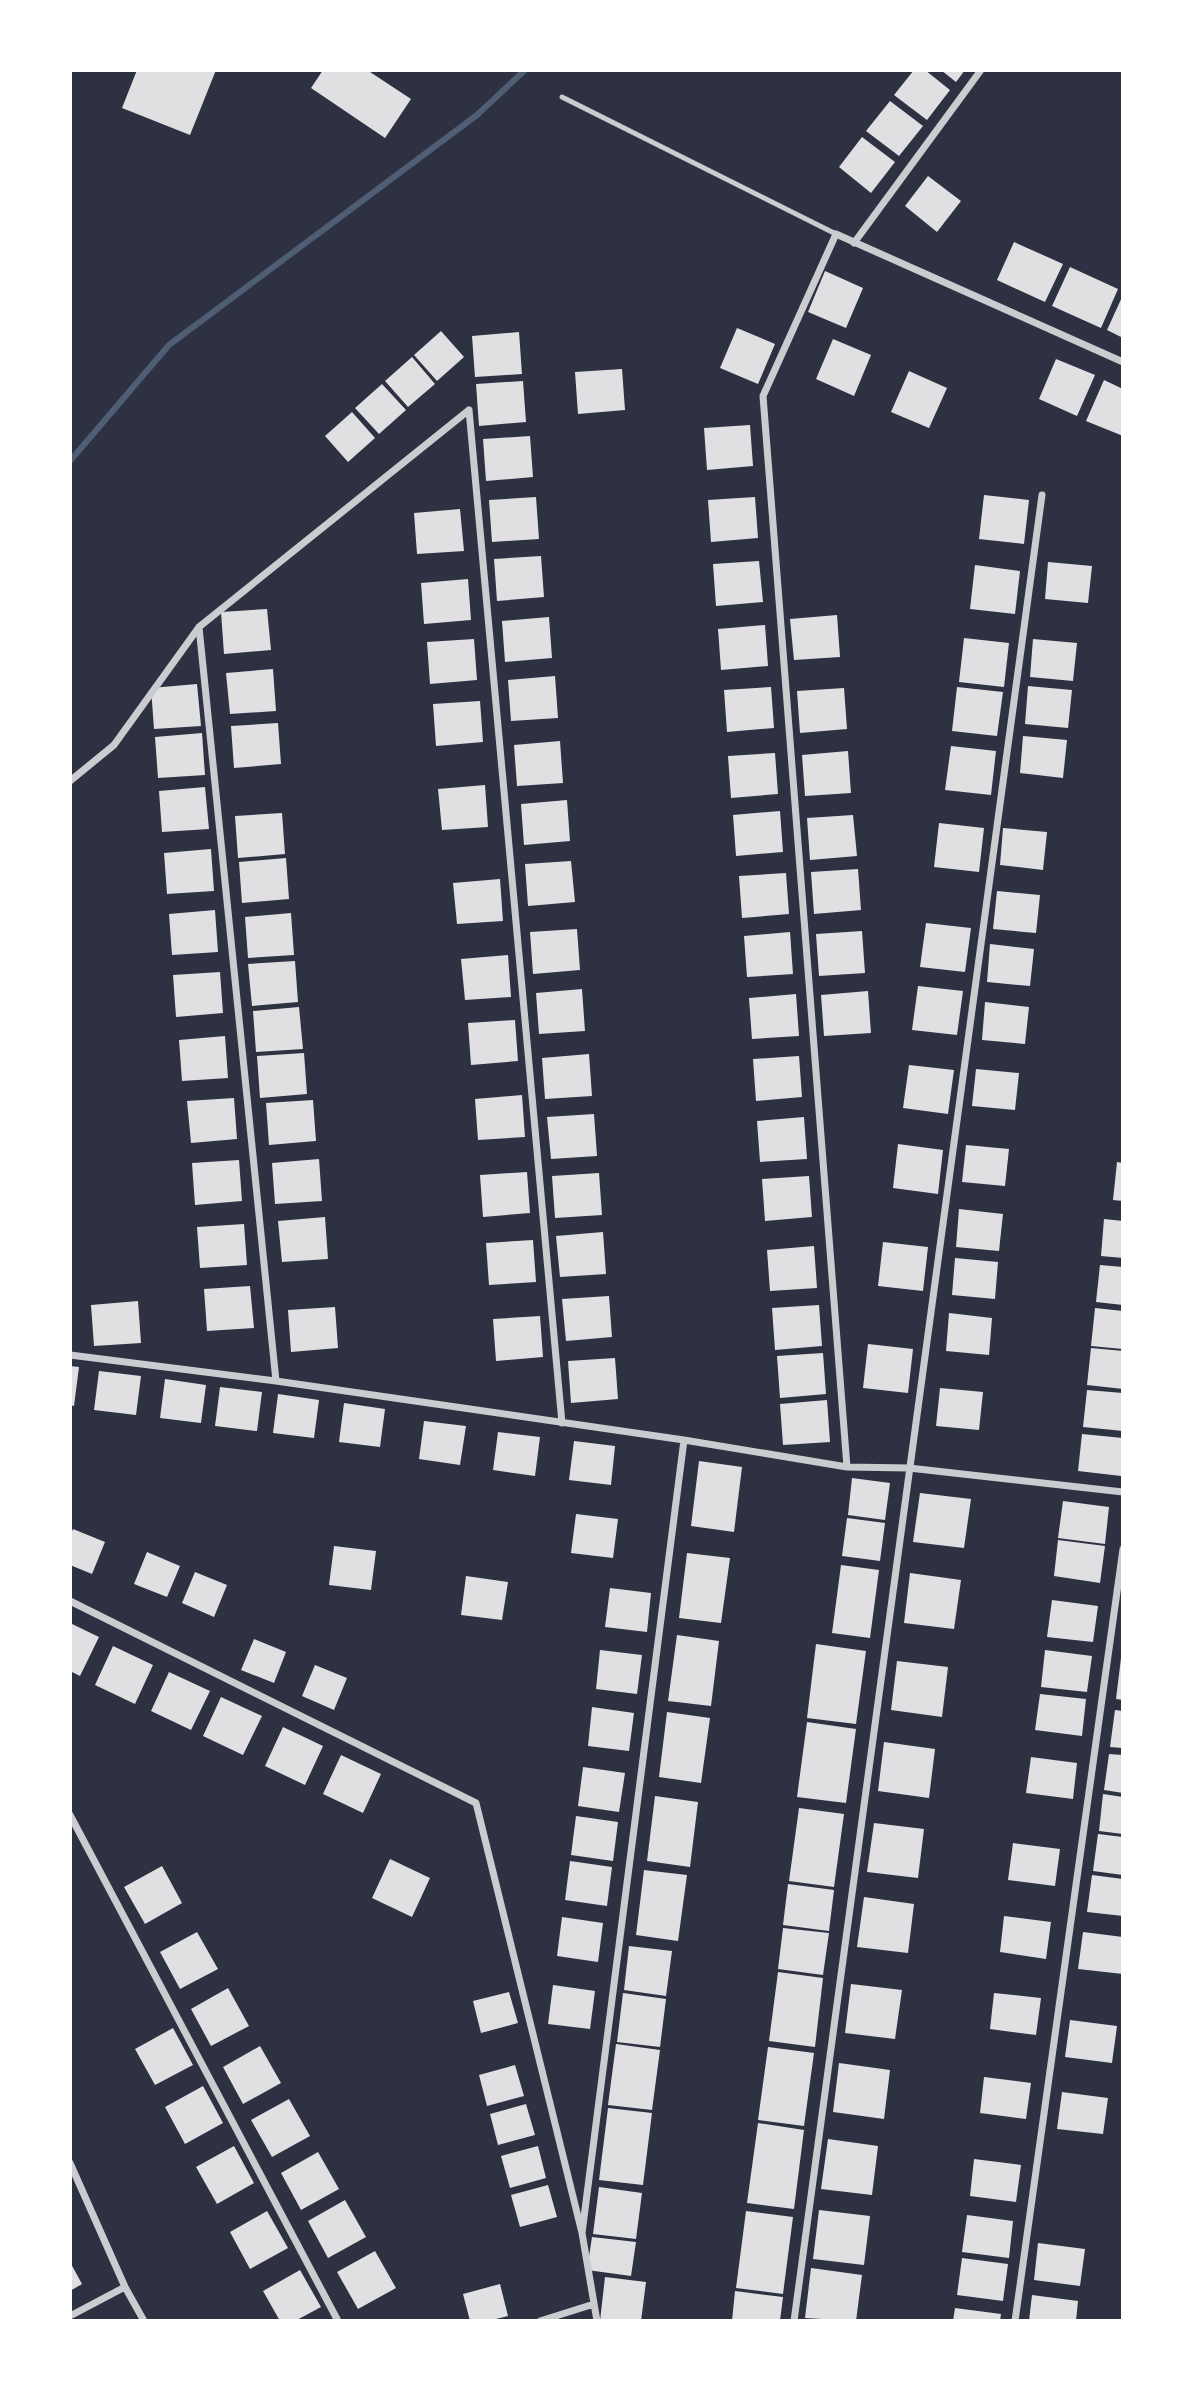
<svg xmlns="http://www.w3.org/2000/svg" width="1193" height="2391" viewBox="0 0 1193 2391" font-family="Commissioner,sans-serif">
  <rect width="100%" height="100%" fill="#2d3142"/>
  <g fill="none" stroke-linecap="round" stroke-linejoin="round">
    <path stroke="#4f5d75" stroke-width="6" d="M70,461L169,345L477,115L525,70"/>
  </g>
  <path fill="#e0e0e3" d="M137,70H216L190,135L122,108Z
    M323,70H367L411,99L385,138L311,88Z
    M914,70H925L950,90L927,120L894,95Z
    M941,70H965L956,82Z
    M890,101L923,126L899,156L866,131Z
    M862,137L895,162L871,193L839,167Z
    M928,176L961,201L937,232L905,206Z
    M1014,242L1063,264L1045,302L997,280Z
    M1070,267L1118,289L1101,328L1052,306Z
    M825,271L863,288L846,328L808,312Z
    M1123,295V338L1107,330Z
    M737,328L775,344L758,384L720,368Z
    M441,331L464,357L437,381L414,355Z
    M519,332L522,374L475,377L472,336Z
    M833,339L871,355L854,396L816,379Z
    M412,357L435,384L408,407L385,381Z
    M1056,359L1095,375L1077,416L1039,399Z
    M622,369L625,410L578,414L575,372Z
    M909,371L947,388L929,428L891,412Z
    M1104,380L1123,389V436L1086,421Z
    M523,381L526,422L479,426L476,384Z
    M382,384L406,410L379,434L355,408Z
    M352,412L375,438L348,462L325,436Z
    M750,425L753,466L707,470L704,428Z
    M530,436L533,477L486,481L483,439Z
    M984,495L1029,500L1024,544L979,539Z
    M536,497L539,539L492,542L489,500Z
    M755,497L758,538L711,542L708,500Z
    M460,509L464,551L417,554L414,513Z
    M541,556L544,597L497,601L494,559Z
    M759,561L763,602L716,606L713,564Z
    M1048,562L1092,566L1088,603L1045,599Z
    M975,565L1020,571L1015,614L970,609Z
    M468,579L471,620L424,624L421,583Z
    M267,609L271,650L224,654L221,612Z
    M837,615L840,657L794,660L790,619Z
    M549,617L552,658L505,662L502,621Z
    M765,625L768,666L721,670L718,629Z
    M964,638L1009,643L1004,687L959,682Z
    M474,639L477,680L430,684L427,642Z
    M1033,639L1077,643L1073,681L1030,677Z
    M273,669L276,711L230,714L226,673Z
    M555,676L558,718L511,721L508,680Z
    M197,684L201,726L154,729L151,688Z
    M1028,686L1072,690L1068,728L1025,724Z
    M771,687L774,728L727,732L724,690Z
    M957,687L1003,692L997,736L952,731Z
    M844,688L847,729L800,733L797,691Z
    M480,701L483,742L436,746L433,704Z
    M278,723L281,764L234,768L231,726Z
    M202,733L205,775L158,778L155,737Z
    M1023,736L1067,740L1063,778L1020,773Z
    M560,741L563,783L517,786L514,745Z
    M951,746L996,751L991,795L945,790Z
    M848,751L851,793L805,796L802,755Z
    M775,753L778,794L731,798L728,756Z
    M485,785L488,827L442,830L438,789Z
    M205,787L209,829L162,832L159,791Z
    M567,800L570,841L524,845L521,804Z
    M780,811L783,852L736,856L733,815Z
    M282,813L285,854L238,858L235,816Z
    M853,815L857,856L810,860L807,818Z
    M939,823L984,828L979,872L934,867Z
    M1003,828L1047,832L1043,870L1000,865Z
    M211,849L214,891L167,894L164,853Z
    M286,858L289,899L242,903L239,862Z
    M571,861L575,902L528,906L525,864Z
    M858,869L861,910L814,914L811,872Z
    M786,873L789,914L742,918L739,876Z
    M500,879L503,921L457,924L453,883Z
    M997,891L1040,895L1036,933L993,929Z
    M215,910L218,952L172,955L169,914Z
    M291,913L294,955L248,958L245,917Z
    M926,923L971,928L965,972L920,967Z
    M577,929L580,970L533,974L530,932Z
    M862,931L865,973L819,976L816,934Z
    M790,932L793,974L747,977L744,936Z
    M990,944L1034,949L1030,986L987,982Z
    M508,955L511,997L465,1000L461,959Z
    M295,961L298,1002L252,1006L248,964Z
    M220,972L223,1013L176,1017L173,975Z
    M918,986L963,991L957,1035L912,1030Z
    M582,989L585,1031L539,1034L536,993Z
    M868,991L871,1033L824,1036L821,995Z
    M796,994L799,1036L752,1039L749,998Z
    M985,1002L1029,1007L1025,1044L982,1040Z
    M299,1007L303,1049L256,1052L253,1011Z
    M515,1020L518,1061L471,1065L468,1023Z
    M225,1036L228,1078L182,1081L179,1040Z
    M304,1053L307,1094L260,1098L257,1056Z
    M589,1054L592,1096L545,1099L542,1058Z
    M799,1056L802,1097L756,1101L753,1059Z
    M909,1065L954,1070L948,1114L903,1108Z
    M976,1069L1019,1073L1015,1110L972,1106Z
    M522,1095L525,1137L478,1140L475,1099Z
    M234,1098L237,1139L191,1143L187,1101Z
    M313,1100L316,1141L269,1145L266,1103Z
    M594,1114L597,1156L551,1159L547,1117Z
    M804,1117L807,1159L760,1162L757,1121Z
    M898,1144L943,1150L938,1194L893,1188Z
    M966,1145L1009,1149L1005,1186L962,1182Z
    M319,1159L322,1201L275,1204L272,1163Z
    M239,1160L242,1201L195,1205L192,1163Z
    M1117,1162L1123,1163V1201L1113,1200Z
    M527,1172L530,1213L483,1217L480,1175Z
    M599,1173L602,1215L555,1218L552,1176Z
    M809,1176L812,1217L765,1221L762,1179Z
    M959,1209L1003,1214L999,1251L956,1247Z
    M325,1217L328,1259L282,1262L278,1221Z
    M1104,1219L1123,1221V1258L1101,1256Z
    M244,1224L247,1265L200,1268L197,1227Z
    M603,1232L606,1274L560,1277L556,1236Z
    M533,1240L536,1282L489,1285L486,1243Z
    M883,1242L928,1247L923,1291L878,1286Z
    M814,1246L817,1288L770,1291L767,1250Z
    M955,1258L998,1262L995,1299L952,1295Z
    M1100,1265L1123,1267V1305L1096,1302Z
    M250,1286L254,1328L207,1331L204,1289Z
    M609,1296L612,1337L566,1341L562,1299Z
    M138,1301L141,1343L94,1346L91,1305Z
    M819,1305L822,1346L775,1350L772,1308Z
    M335,1307L338,1348L291,1352L288,1310Z
    M1095,1308L1123,1311V1349L1091,1346Z
    M949,1313L992,1318L989,1355L946,1351Z
    M540,1316L543,1357L496,1361L493,1319Z
    M868,1344L913,1349L908,1393L863,1388Z
    M1091,1348L1123,1351V1389L1087,1385Z
    M823,1353L826,1394L780,1398L777,1356Z
    M615,1358L618,1399L571,1403L568,1361Z
    M70,1366L79,1367L74,1406L70,1405Z
    M99,1371L141,1376L136,1415L94,1410Z
    M165,1379L206,1385L201,1423L160,1418Z
    M220,1387L262,1392L257,1431L215,1426Z
    M940,1388L983,1392L979,1430L936,1426Z
    M1087,1390L1123,1393V1431L1083,1427Z
    M278,1394L319,1400L314,1438L273,1433Z
    M827,1400L830,1442L783,1445L780,1404Z
    M344,1403L385,1409L380,1447L339,1442Z
    M424,1421L466,1426L460,1465L419,1459Z
    M498,1432L540,1437L535,1476L493,1470Z
    M1082,1434L1123,1438L1121,1476L1078,1471Z
    M574,1441L615,1446L611,1485L569,1480Z
    M699,1461L742,1467L734,1532L691,1526Z
    M852,1478L890,1483L885,1520L848,1515Z
    M920,1493L971,1499L964,1548L913,1542Z
    M1063,1501L1109,1507L1105,1544L1058,1538Z
    M576,1514L618,1519L613,1558L571,1553Z
    M847,1518L885,1523L880,1561L842,1556Z
    M73,1529L105,1542L92,1574L70,1565V1536Z
    M1058,1540L1105,1546L1100,1583L1054,1576Z
    M334,1546L376,1551L371,1590L329,1585Z
    M147,1552L180,1566L167,1597L134,1584Z
    M687,1553L730,1558L721,1623L679,1618Z
    M841,1565L879,1570L870,1638L832,1633Z
    M195,1572L227,1585L214,1617L182,1603Z
    M910,1573L961,1580L954,1629L904,1623Z
    M466,1576L508,1582L502,1620L461,1615Z
    M610,1588L651,1593L647,1632L605,1627Z
    M1052,1600L1098,1606L1093,1642L1047,1637Z
    M70,1623L99,1637L80,1676L70,1671Z
    M677,1635L719,1641L711,1706L668,1701Z
    M254,1639L286,1652L274,1683L241,1670Z
    M816,1644L866,1651L856,1724L807,1718Z
    M113,1646L153,1665L135,1704L95,1685Z
    M600,1650L642,1655L637,1694L596,1689Z
    M1045,1650L1092,1656L1087,1692L1041,1687Z
    M1121,1658H1123V1700L1116,1699Z
    M897,1661L948,1667L942,1717L891,1710Z
    M315,1665L347,1678L334,1710L302,1696Z
    M169,1672L210,1691L191,1730L151,1711Z
    M1040,1694L1086,1699L1082,1736L1035,1730Z
    M221,1697L262,1716L243,1755L203,1736Z
    M592,1707L634,1713L629,1751L588,1746Z
    M1115,1710L1123,1711V1748L1110,1747Z
    M667,1712L710,1718L701,1783L659,1777Z
    M807,1722L856,1729L846,1803L797,1797Z
    M283,1727L323,1746L305,1785L265,1766Z
    M884,1742L935,1749L929,1798L878,1791Z
    M1109,1754L1123,1755V1793L1104,1790Z
    M341,1755L381,1774L363,1813L323,1794Z
    M1031,1757L1077,1763L1073,1799L1026,1793Z
    M583,1767L625,1773L619,1812L578,1806Z
    M1103,1794L1123,1797V1834L1099,1831Z
    M655,1796L698,1802L690,1867L647,1861Z
    M799,1808L844,1814L834,1887L789,1881Z
    M576,1816L618,1822L613,1861L571,1855Z
    M874,1823L924,1829L918,1878L867,1872Z
    M1098,1834L1123,1837V1875L1093,1871Z
    M1013,1843L1060,1849L1055,1886L1008,1880Z
    M390,1859L430,1878L412,1917L372,1898Z
    M570,1861L612,1867L607,1906L565,1900Z
    M162,1866L182,1903L145,1924L124,1887Z
    M644,1870L687,1875L678,1941L636,1935Z
    M1092,1875L1123,1879V1916L1087,1912Z
    M788,1884L834,1890L829,1931L783,1925Z
    M864,1897L914,1904L908,1953L857,1947Z
    M1004,1916L1051,1922L1046,1959L1000,1952Z
    M562,1917L603,1923L598,1962L557,1956Z
    M783,1928L829,1933L823,1975L778,1969Z
    M197,1932L218,1969L180,1989L160,1952Z
    M1083,1932L1123,1937V1974L1078,1969Z
    M629,1946L672,1951L666,1996L624,1990Z
    M778,1972L823,1978L815,2047L769,2041Z
    M851,1984L902,1990L895,2039L845,2033Z
    M553,1985L595,1991L590,2029L548,2024Z
    M228,1988L249,2026L211,2046L191,2009Z
    M509,1992L518,2023L481,2033L473,2001Z
    M623,1993L666,1999L660,2047L617,2042Z
    M994,1993L1041,1998L1036,2035L990,2029Z
    M1070,2020L1117,2026L1112,2063L1065,2057Z
    M173,2028L193,2065L155,2085L135,2049Z
    M616,2044L660,2050L652,2110L608,2105Z
    M260,2046L281,2083L243,2104L223,2067Z
    M768,2047L814,2053L804,2126L758,2120Z
    M839,2063L890,2070L884,2119L833,2112Z
    M515,2065L524,2096L487,2106L479,2075Z
    M984,2077L1031,2083L1026,2119L980,2113Z
    M203,2086L223,2123L185,2144L165,2107Z
    M1062,2092L1108,2098L1103,2134L1057,2129Z
    M289,2099L310,2136L272,2157L251,2120Z
    M526,2104L535,2135L498,2145L490,2114Z
    M608,2108L652,2113L643,2185L599,2180Z
    M758,2123L804,2130L794,2209L747,2203Z
    M828,2139L878,2146L872,2195L821,2189Z
    M234,2146L254,2183L217,2204L196,2167Z
    M538,2146L546,2178L510,2188L501,2156Z
    M318,2152L339,2189L301,2210L281,2173Z
    M974,2159L1021,2165L1016,2202L970,2196Z
    M548,2185L557,2217L520,2227L511,2195Z
    M599,2187L642,2193L636,2239L593,2234Z
    M345,2200L366,2237L328,2258L308,2221Z
    M819,2210L870,2216L864,2265L813,2259Z
    M267,2211L288,2248L250,2269L230,2232Z
    M746,2211L793,2217L783,2294L736,2288Z
    M967,2215L1013,2221L1009,2258L962,2252Z
    M592,2237L636,2242L631,2276L587,2270Z
    M1038,2243L1085,2249L1080,2286L1034,2280Z
    M375,2251L396,2288L358,2309L337,2272Z
    M962,2258L1008,2264L1003,2301L957,2295Z
    M70,2262L82,2284L70,2291Z
    M811,2268L862,2275L856,2321L805,2318Z
    M300,2270L321,2307L295,2321H280L263,2291Z
    M605,2277L646,2282L641,2321H600Z
    M500,2284L508,2316L488,2321H470L463,2294Z
    M735,2291L783,2297L780,2321H732Z
    M1032,2295L1078,2301L1076,2321H1029Z
    M955,2308L1001,2314L1000,2321H953Z"/>
  <g fill="none" stroke-linecap="round" stroke-linejoin="round">
    <path stroke="#caccd0" stroke-width="5" d="M562,97L836,234"/>
    <path stroke="#caccd0" stroke-width="7" d="M854,243L981,70
      M469,410L562,1423
      M199,627L276,1381
      M70,781L114,745L199,627L469,410
      M70,1355L276,1381L684,1440L847,1467L909,1468L1123,1492
      M847,1467L763,396L836,234L1123,362
      M70,1601L476,1803L582,2233
      M70,1815L338,2321
      M70,2163L125,2287L144,2321
      M70,2316L125,2287
      M540,2321L594,2304
      M597,2321L582,2233L684,1440
      M794,2321L1042,495
      M1015,2321L1123,1549"/>
  </g>
  <rect width="1193" height="2391" fill="none" stroke="#ffffff" stroke-width="144"/>
</svg>
